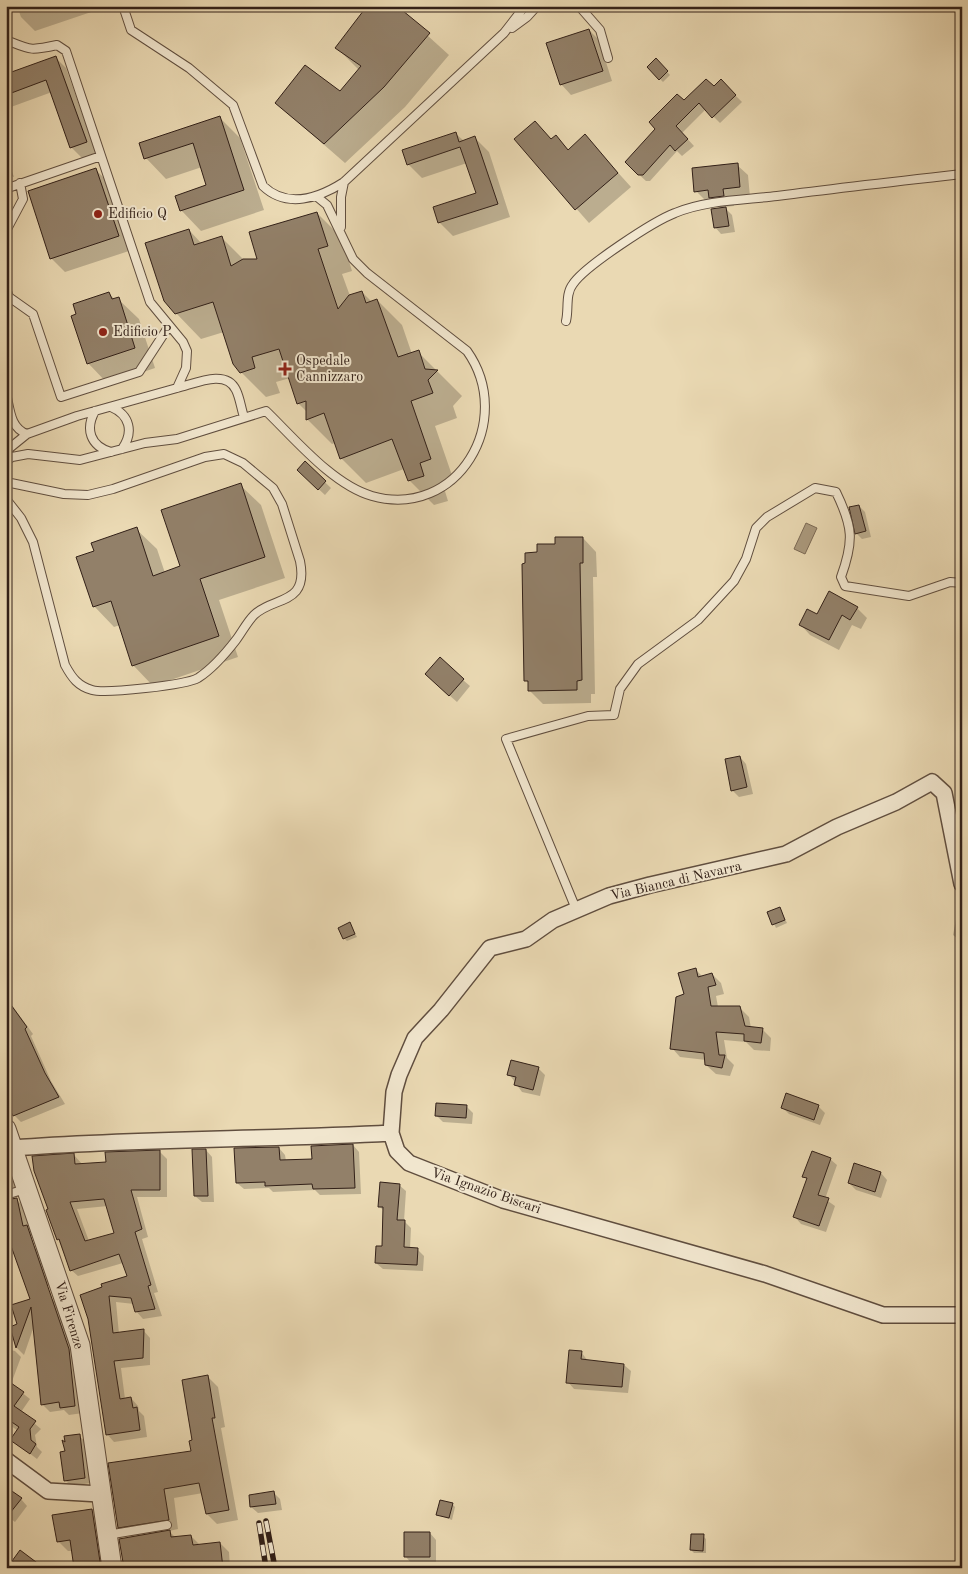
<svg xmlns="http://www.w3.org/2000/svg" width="968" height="1574" viewBox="0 0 968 1574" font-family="'Old Standard TT',serif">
  <rect width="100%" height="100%" fill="#ead9b3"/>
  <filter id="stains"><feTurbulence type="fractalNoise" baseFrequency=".004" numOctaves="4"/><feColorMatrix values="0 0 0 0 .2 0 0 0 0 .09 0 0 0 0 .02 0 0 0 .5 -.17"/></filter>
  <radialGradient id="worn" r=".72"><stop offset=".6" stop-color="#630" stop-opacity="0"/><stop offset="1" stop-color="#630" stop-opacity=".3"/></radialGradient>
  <path fill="#ab9a7e" stroke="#7b6955" d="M806,523L817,528L805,554L794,549Z"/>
  <path fill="#0003" fill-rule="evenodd" d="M17,6H109L35,31L21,17Z
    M395,6L449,55L405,107L345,163L276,103L341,93L359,70L337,48Z
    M589,30L599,40L612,81L571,95L561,84Z
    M56,58L66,68L96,153L82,158L72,148L52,92L11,107L6,101V76Z
    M656,60L670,75L663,82L648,67Z
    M721,81L742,102L720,123L706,109L682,133L694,146L682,156L677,151L650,181H646L633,169L684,102L714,88Z
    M220,118L240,138L264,210L201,231L181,210L208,186L202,167L166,179L146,158Z
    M535,123L552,140L556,137L569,150L585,136L631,187L589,223L516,140Z
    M455,133L464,141L475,138L489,152L510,217L453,236L440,223L435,208L477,194L467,163L422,178L408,164Z
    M962,151V161L959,157Z
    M6,154L14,177L6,174Z
    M737,165L748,175L750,197L733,199L734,206L724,207L732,215L735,232L721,234L715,227L722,209L714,201H706L696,191Z
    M95,169L109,183L132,250L65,272L52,259L29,192Z
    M317,213L342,238L352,271L342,274L350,296L362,292L372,302L377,300L402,325L412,354L418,352L462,396L453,406L457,418L435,426L455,484L444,488L448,501L434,505L409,480L404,469L366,483L341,458L335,443L332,444L307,419V412L298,403L290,378L276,382L280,393L266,397L241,372L224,332L201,339L176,313L189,230L202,244L221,237L244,260H259Z
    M109,293L115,300L118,299L139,319L155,368L108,384L88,363Z
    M305,463L331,488L325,495L298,470Z
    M240,485L261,505L285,578L219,600L238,657L153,686L133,665L120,625L114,627L94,606L95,551L136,529L157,549L165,573L182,567Z
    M859,506L865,512L871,537L862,539L856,533Z
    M583,538L596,552L597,577H593L595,694H591V703L543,704L529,690V684L526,680L538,554L556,545Z
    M857,608L867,618L861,629L852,625L839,650L810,635L800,624L817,616Z
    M463,680L470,686L457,702L433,681Z
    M740,757L746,764L753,794L739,797L732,790Z
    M780,909L787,923L776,928L769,913Z
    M958,909L962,910V942L953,935Z
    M350,924L357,937L347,941L344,938Z
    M695,969L703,977L712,974L721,983L724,994L716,996L718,1007L740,1008L749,1017L751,1028L762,1029L771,1038L770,1051L754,1050L746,1042L724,1040L727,1058L734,1065L730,1076L716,1074L706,1065V1060L680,1057L672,1048L686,995Z
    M6,997L33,1034L31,1036L51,1081L65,1104L21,1122L14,1115L6,1096Z
    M538,1068L545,1075L540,1096L522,1092L509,1074Z
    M818,1106L825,1113L820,1125L789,1114L782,1107Z
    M467,1107L473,1113L472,1124L443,1122L436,1115Z
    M353,1145L359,1152L361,1194L320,1195L315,1190L273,1192L269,1188L244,1189L237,1183L279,1148L285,1155L286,1161L313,1160Z
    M206,1150L212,1157L214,1202H202L195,1196Z
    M159,1151L167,1159V1197H137L148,1237L142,1239L158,1292L154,1293L162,1316L143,1319L136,1311L134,1304L116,1302L119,1334L143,1330L150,1338V1365L121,1368L125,1399L131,1398L138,1406L139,1411L144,1416L147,1437L114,1442L107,1434L89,1319L81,1296L129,1276L123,1263L78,1276L70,1269L47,1211L74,1155L82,1164L107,1163ZM108,1206L115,1234L89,1241L77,1209Z
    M830,1159L837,1165L825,1199L835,1206L826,1232L801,1224L795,1217L808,1180L804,1176Z
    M6,1164L14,1172L22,1196L15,1198L25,1208L32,1236L11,1240L6,1235Z
    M855,1165L881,1173L887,1180L881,1198L856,1190L849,1183Z
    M399,1185L406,1191L404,1221L411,1228L410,1249H417L424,1256L423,1271L383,1269L376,1263L384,1248V1211L379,1206Z
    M33,1246L43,1256L52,1285L35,1289Z
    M48,1295L56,1303L76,1358L83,1413L69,1415L64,1410L50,1412L42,1404L34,1326L24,1355L17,1348L11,1327L19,1325L13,1306Z
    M6,1349L15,1351L21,1357L11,1384L30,1399L21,1412L41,1429L35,1435L37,1447L42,1452L37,1459L12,1440L18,1431L6,1422Z
    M581,1352L588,1361L624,1365L631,1371L628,1393L574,1389L568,1382Z
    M208,1377L218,1387L225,1427L221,1428L238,1520L217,1524L207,1514L203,1493L174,1498L178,1529L169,1531L176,1538L191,1536L200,1545L220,1543L229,1552L230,1568H125L130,1538L119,1527L192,1452Z
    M79,1436L85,1441L91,1483L71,1486L66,1481V1453Z
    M274,1493L280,1499L282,1510L258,1513L251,1507Z
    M21,1499L27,1506L15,1522L6,1515Z
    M452,1504L455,1507L452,1520L438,1515Z
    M92,1510L102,1520L109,1568H75L73,1551H68L58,1541Z
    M430,1533L436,1540V1564H412L406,1557Z
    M703,1536L706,1539V1553H694L691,1550Z"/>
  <path fill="#928069" stroke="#322018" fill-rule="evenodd" d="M367,6H397L430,33L384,87L324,144L275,103L305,65L340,91L361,66L335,48Z
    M589,29L603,71L560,85L546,43Z
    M56,56L87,142L70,148L46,80L6,95V74Z
    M656,58L668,71L659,80L647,67Z
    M706,79L714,86L721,79L736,95L712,118L699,103L676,126L688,139L675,151L670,145L643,175H638L625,162L655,129L649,122L677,94L684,100Z
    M220,116L244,190L180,211L175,196L206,185L193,143L144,159L139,143Z
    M535,121L551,139L556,135L568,150L585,134L618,173L575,210L514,139Z
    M456,132L459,142L475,136L498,204L438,223L433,207L476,193L460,147L407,165L402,150Z
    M738,163L740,187L723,189L724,196L709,198L708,190L694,192L692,168Z
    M96,168L119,236L50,259L28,191Z
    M726,207L729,226L714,228L711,209Z
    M317,212L328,246L318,249L338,309L349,295L362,291L366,303L377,299L398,357L419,350L425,369L438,370L428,380L433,393L411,401L431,459L420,463L424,476L408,481L392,439L340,459L324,413L306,420V401L297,404L279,349L252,357L255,368L240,373L233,364L213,302L175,314L164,301L145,243L189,229L194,245L222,236L231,266L243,259H257L249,232Z
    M109,292L112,299L119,297L135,348L87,364L71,316L76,314L73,304Z
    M305,461L326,481L318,490L297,470Z
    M241,483L265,557L200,579L219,636L132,666L111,601L93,607L76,557L94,551L91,543L137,527L153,576L180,566L161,510Z
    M859,505L866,531L855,534L849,507Z
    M555,537H583V563H580L582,680L577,681V690L528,691V681H524L522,564L525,563V553L537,552V544H555Z
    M829,591L858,607L850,620L842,615L829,640L799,625L807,609L817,614Z
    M440,657L464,679L449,696L425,674Z
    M740,756L747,787L731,791L725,759Z
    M780,907L785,920L772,925L767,912Z
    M350,922L355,934L343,939L338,928Z
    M696,968L698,977L712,973L716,985L708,987L711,1006H740L745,1026L763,1028L761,1043L744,1041V1034L716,1032L719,1055H725L722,1068L705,1065L704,1053L670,1049L676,997L684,994L678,973Z
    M6,998L27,1027L25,1029L45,1073L59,1097L13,1116L6,1101Z
    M511,1060L539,1067L533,1090L514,1085L516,1077L507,1075Z
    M786,1093L819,1105L814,1120L781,1108Z
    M436,1103L467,1105L466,1118L435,1116Z
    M353,1144L355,1188L313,1189L312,1184L265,1186V1182L236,1183L234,1148L279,1147L280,1160L312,1159L311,1146Z
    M192,1149H206L208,1196H194Z
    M160,1150V1190H131L142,1229L135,1232L151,1285L148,1286L155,1309L135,1312L131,1298L109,1296L113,1333L144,1329L143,1358L114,1361L120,1399L131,1397L133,1408L137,1407L140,1430L106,1435L88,1319L80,1295L102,1287L101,1284L127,1276L119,1254L70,1271L59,1239L57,1240L46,1210L48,1209L34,1171L32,1156L74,1153L75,1164L106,1162L105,1152ZM104,1199L114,1233L85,1241L70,1202Z
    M812,1151L831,1158L818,1195L829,1198L819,1226L793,1217L807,1178L802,1177Z
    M854,1163L881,1172L875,1192L848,1183Z
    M380,1182L400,1184L397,1220H405L404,1247L418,1248L417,1265L375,1263L376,1246H382L383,1207H378Z
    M17,1198L23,1226L27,1225L69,1349L75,1406L60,1408L59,1402L41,1405L31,1307L16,1348L10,1327L17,1324L11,1305L30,1299L6,1232V1200Z
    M569,1350L582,1351L581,1359L624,1364L622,1387L566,1383Z
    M208,1375L215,1418H212L229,1510L206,1514L199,1483L164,1489L169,1520L118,1528L108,1463L191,1451L189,1441L192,1440L182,1380Z
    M11,1383L24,1392L14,1406L36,1421L30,1429L31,1440L36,1444L30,1454L10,1440L19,1427L6,1418V1390Z
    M80,1434L85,1478L64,1481L60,1452L65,1451L62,1440L65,1442L64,1436Z
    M6,1487L22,1498L6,1518Z
    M274,1491L276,1504L250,1507L249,1495Z
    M440,1500L453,1503L449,1518L436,1515Z
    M92,1509L101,1568H74L70,1540L57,1542L52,1515Z
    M170,1530L171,1537L191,1535L193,1545L220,1542L223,1568H124L119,1539Z
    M404,1532H430V1557H404Z
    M691,1534H704L703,1551L690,1550Z
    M20,1550L44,1568H21L12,1561Z"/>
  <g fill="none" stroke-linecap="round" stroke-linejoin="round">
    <g stroke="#604e3f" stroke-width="10">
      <path id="service" d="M123,6L131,30L189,68L233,105L263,186C287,209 319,198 344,182L504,33L525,6
        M579,6L600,30L608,58
        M512,28L527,17L537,6
        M6,40C31,50 30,51 57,45L66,51L150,302L183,342L187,351L186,368L177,388L77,416L27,434L6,451
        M6,194L8,188L101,156
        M341,227V197L344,182
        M6,231L23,199L20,183
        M6,288L9,297L33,314L61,397L139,372L169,326
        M566,321C569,309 565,294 573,284C585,266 654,221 675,213C706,200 744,200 777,196C838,188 900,181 962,174
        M177,388C194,384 226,368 236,390C240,398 241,408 244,417
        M6,393C10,409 10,428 27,434
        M111,407C130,415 134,432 122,449
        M95,411C85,429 90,446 111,452
        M6,461L12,457L28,454L80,460L145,443L177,439L266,411C295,439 333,485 372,496C458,520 516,420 467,351L367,273L353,259L327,205L316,196
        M6,482L64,494L88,495L113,489L205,457L224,454L243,463L273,488L282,504L300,561C309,606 273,596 254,615C247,622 242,632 236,640C226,653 212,669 198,678C186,685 105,694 92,690C78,686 72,678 65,665L33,542L21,518L6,499
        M576,909L506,739L588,716L614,715L620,689L638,664L698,620L734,581L746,559L756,528L767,517L815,488L836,492C853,527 854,541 841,577L845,586L909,596L950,582L962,583
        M6,1195L25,1189
        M107,1535L167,1525"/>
    </g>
    <g stroke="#604e3f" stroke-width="18">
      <path id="minor" d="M391,1133L394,1092L399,1075L415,1038L441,1010L490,948L526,939L553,920L609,896L650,885L786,854L837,827L896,802L932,782L944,793L962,884
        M13,1148C139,1138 265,1140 391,1133L397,1151L409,1163L503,1200L765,1274L883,1315H962
        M6,1460L48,1491L100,1494"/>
    </g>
    <g stroke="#604e3f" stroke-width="21">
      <path id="tertiary" d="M6,1129L80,1345L112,1568"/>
    </g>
    <use href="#service" stroke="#f1e6ce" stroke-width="8"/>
    <use href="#minor" stroke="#f1e6ce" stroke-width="15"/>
    <use href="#tertiary" stroke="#f1e6ce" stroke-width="19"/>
    <g stroke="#322018" stroke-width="5.5">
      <path id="rail" d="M266,1521L275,1568
        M259,1523L266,1568"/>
    </g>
    <use href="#rail" stroke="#f1e6ce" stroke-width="4" stroke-dasharray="11" stroke-linecap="butt"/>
  </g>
  <g fill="#8f2418" stroke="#f1e6ce" stroke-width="2">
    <circle cx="98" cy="214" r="5"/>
    <circle cx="103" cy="332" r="5"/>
    <path d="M282.5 361.5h5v5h5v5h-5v5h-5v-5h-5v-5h5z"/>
  </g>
  <g text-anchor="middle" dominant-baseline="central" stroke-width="4" stroke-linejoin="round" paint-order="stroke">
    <g font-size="14" fill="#322018" stroke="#f1e6ce" text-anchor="start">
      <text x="108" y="214">Edificio Q</text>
      <text x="113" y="332">Edificio P</text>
      <text x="296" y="361">Ospedale<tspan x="296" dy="16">Cannizzaro</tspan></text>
    </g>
    <g font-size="14" fill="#322018" stroke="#f1e6ce">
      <text transform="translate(676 881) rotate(-13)">Via Bianca di Navarra</text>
      <text transform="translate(486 1191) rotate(19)">Via Ignazio Biscari</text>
      <text transform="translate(69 1315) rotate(73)">Via Firenze</text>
    </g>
  </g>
  <rect width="968" height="1574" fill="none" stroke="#ead9b3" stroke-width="25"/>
  <rect x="8" y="8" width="953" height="1559" fill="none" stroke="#322018" stroke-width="2.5"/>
  <rect x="12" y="12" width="943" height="1549" fill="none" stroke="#322018"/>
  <rect width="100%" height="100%" filter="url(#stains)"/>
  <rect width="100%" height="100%" fill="url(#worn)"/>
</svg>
